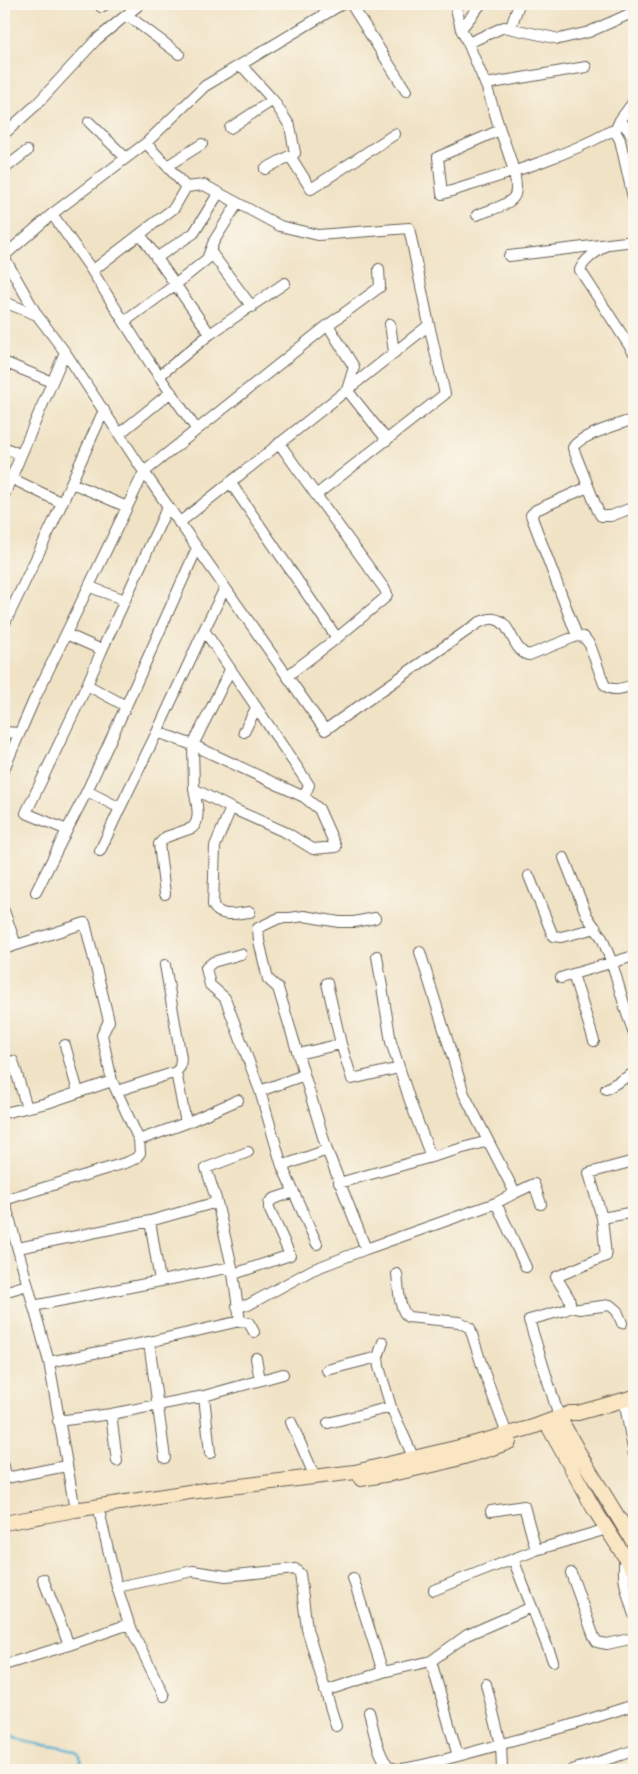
<svg xmlns="http://www.w3.org/2000/svg" width="638" height="1774" viewBox="0 0 638 1774" font-family="'EB Garamond',serif">
  <rect width="100%" height="100%" fill="#fbf7ec"/>
  <filter id="ink" filterUnits="userSpaceOnUse"><feTurbulence type="fractalNoise" baseFrequency=".02" numOctaves="2"/><feDisplacementMap in="SourceGraphic" scale="10" xChannelSelector="R" yChannelSelector="G"/><feConvolveMatrix kernelMatrix="1 2 1 2 8 2 1 2 1" color-interpolation-filters="sRGB"/></filter>
  <filter id="wash" filterUnits="userSpaceOnUse"><feTurbulence type="fractalNoise" baseFrequency=".0096" numOctaves="4" result="noise"/><feDisplacementMap in="SourceGraphic" scale="20" xChannelSelector="R" yChannelSelector="G"/><feGaussianBlur stdDeviation="1.12" result="paint"/><feColorMatrix in="noise" values="0 0 0 0 0 0 0 0 0 0 0 0 0 0 0 0 0 1.4 0 .05"/><feComposite in="paint" operator="in"/></filter>
  <g filter="url(#wash)">
    <rect width="100%" height="100%" fill="#f0e2c5"/>
    <g fill="none" stroke-linecap="round" stroke-linejoin="round">
      <path stroke="#55b1d3" stroke-width="2.5" d="M4,1714C6,1719 3,1727 7,1732C17,1747 71,1744 79,1755C82,1759 82,1766 83,1770"/>
    </g>
  </g>
  <g filter="url(#ink)">
    <g fill="none" stroke-linecap="round" stroke-linejoin="round">
      <g stroke="#666157" stroke-width="12">
        <path id="street" d="M351,4L406,91
          M455,4L461,29L468,43
          M101,7L106,4
          M127,15L179,54
          M511,27L519,4
          M461,29L481,4
          M241,65L273,100
          M486,84L586,67
          M620,120L634,137
          M89,122L126,158
          M230,128L273,100L290,126L295,153L265,169
          M500,130L487,88L468,43L504,27L559,39L589,32L634,12
          M615,131L620,120L634,101
          M4,134L36,105L96,40L140,4
          M290,156L311,189L395,134
          M167,166L202,144
          M4,169L27,151
          M186,187L204,185L280,226L318,235L409,228L429,325
          M52,214L89,266L150,363L197,430
          M477,215C486,211 507,206 513,198C523,187 505,144 500,130L438,157L442,194C499,176 558,160 611,131H615L620,140L634,202
          M140,234L210,334
          M608,244C598,251 584,259 580,270L634,353
          M210,251L252,307
          M4,256L52,214L146,143L205,86L342,4
          M509,256L634,241
          M4,257L37,315L65,352L144,472L34,700L4,769
          M156,258L194,233L218,194
          M92,271L174,208L186,187L146,143
          M4,302L37,315
          M124,322L175,285L207,259L214,241L237,204
          M390,324L394,352
          M328,325L380,287L379,269
          M4,362L52,382
          M159,376L210,334L285,283
          M634,419C621,424 577,436 573,448L598,511L601,516H611L634,507
          M119,434L171,392
          M387,440L347,390L354,367L328,325L144,472L325,730L478,623C483,621 489,618 494,619C512,621 512,652 529,655L577,636L584,637L590,645L604,684C611,693 623,688 634,685
          M279,443L316,495
          M4,447L21,455
          M11,478L62,503
          M230,482L337,638
          M72,483L127,507
          M4,495L65,352
          M179,523L429,325L445,394L316,495L384,588L387,594L386,597L337,638L287,676
          M90,587L125,600L102,650
          M125,600L168,506
          M4,625L53,523L104,410
          M204,630L309,785L304,797L193,745L157,732L204,630L225,588
          M66,634L102,650L87,685L126,706L197,548
          M577,636L531,515L536,510L588,487
          M230,670L193,745L194,789L231,808L287,833L313,849L336,847L319,809L304,797
          M87,685L26,813L67,830L87,791L126,706
          M4,732L19,733
          M244,732L256,708
          M87,791L120,808L157,732
          M231,808L215,846L213,905C220,919 238,913 250,912
          M100,851L120,808
          M564,858L587,916L602,938L612,963L627,1014L634,1033
          M529,876L553,936L561,937L596,928
          M36,892L67,830
          M165,894L159,844L166,837L192,828C202,820 196,801 194,789
          M4,911L16,945
          M4,949L85,923L109,1021L102,1035L112,1081L47,1103L4,1113
          M241,954L213,962L206,968L210,985L225,998L260,1091L282,1166L327,1150
          M377,956L391,1042L410,1101L431,1157
          M561,978L573,974
          M327,983L341,1044
          M594,1041L573,974L634,956
          M65,1045L78,1092
          M298,1054L341,1044L352,1079L399,1068
          M13,1061L27,1108
          M176,1072L186,1123
          M112,1081L139,1140L186,1123L238,1100
          M606,1089L634,1073
          M117,1091L176,1072L180,1067L181,1058L165,965
          M260,1091L304,1075
          M282,1166L317,1244
          M339,1183L488,1141
          M515,1193L534,1184L541,1204
          M4,1199L49,1362L75,1510
          M4,1200L128,1162L136,1158L140,1153L139,1140
          M496,1203L526,1267
          M602,1218L634,1212
          M150,1221L217,1202
          M18,1248L150,1221L160,1281
          M366,1249L327,1150L278,988L268,979L259,941L258,928L279,918H290L304,916L339,922H354L375,918
          M234,1274L290,1255L269,1208V1203L273,1199L294,1192
          M397,1274C399,1287 398,1308 408,1317L459,1322L470,1328L484,1372L507,1434
          M4,1292L27,1285
          M33,1306L232,1267
          M237,1306L248,1305L312,1270L366,1249L496,1203L515,1193L464,1094L420,952
          M571,1307L579,1309L610,1305L617,1311L622,1323
          M240,1321L249,1323L254,1332
          M149,1342L165,1458
          M383,1342L378,1357L379,1367L391,1407L414,1459
          M256,1358L260,1380
          M49,1362L149,1342L240,1321L232,1267L217,1202L206,1168L248,1152
          M327,1370L378,1357
          M204,1396L210,1453
          M624,1399L634,1455
          M111,1414L117,1461
          M559,1417L529,1320L565,1310L571,1307L569,1298L556,1277L606,1256L602,1218L589,1173L634,1161
          M58,1421L111,1414L204,1396L283,1374
          M291,1422L315,1477
          M328,1423L391,1407
          M4,1466L6,1478L66,1466
          M491,1511L524,1506L536,1550
          M100,1515L117,1587
          M625,1557C621,1578 628,1596 634,1615
          M513,1559L553,1661
          M571,1573L594,1637L597,1642L607,1644L634,1638
          M353,1578L383,1672L431,1661
          M43,1579L69,1645
          M434,1590L536,1550L607,1529
          M532,1607L467,1635L431,1661L458,1756L568,1726L634,1705
          M129,1624L164,1696
          M4,1665L69,1645L129,1624L117,1587L193,1571L226,1576L295,1569L300,1574L307,1629L336,1726
          M486,1684L501,1744L502,1770
          M325,1691L383,1672
          M369,1712C373,1726 377,1753 387,1764C389,1767 393,1768 397,1769C411,1769 442,1760 458,1756
          M572,1770L621,1755L634,1750"/>
      </g>
      <g stroke="#666157" stroke-width="16">
        <path id="secondary" d="M559,1417L583,1460L634,1543
          M546,1422L594,1509L634,1571
          M361,1479C408,1472 465,1459 509,1442
          M4,1523L75,1510L189,1492L355,1472L472,1444L533,1427L570,1413H578L634,1397"/>
      </g>
      <use href="#street" stroke="#fff" stroke-width="10"/>
      <use href="#secondary" stroke="#fbe6c4" stroke-width="14"/>
    </g>
  </g>
  <rect width="638" height="1774" fill="none" stroke="#fbf7ec" stroke-width="20"/>
</svg>
